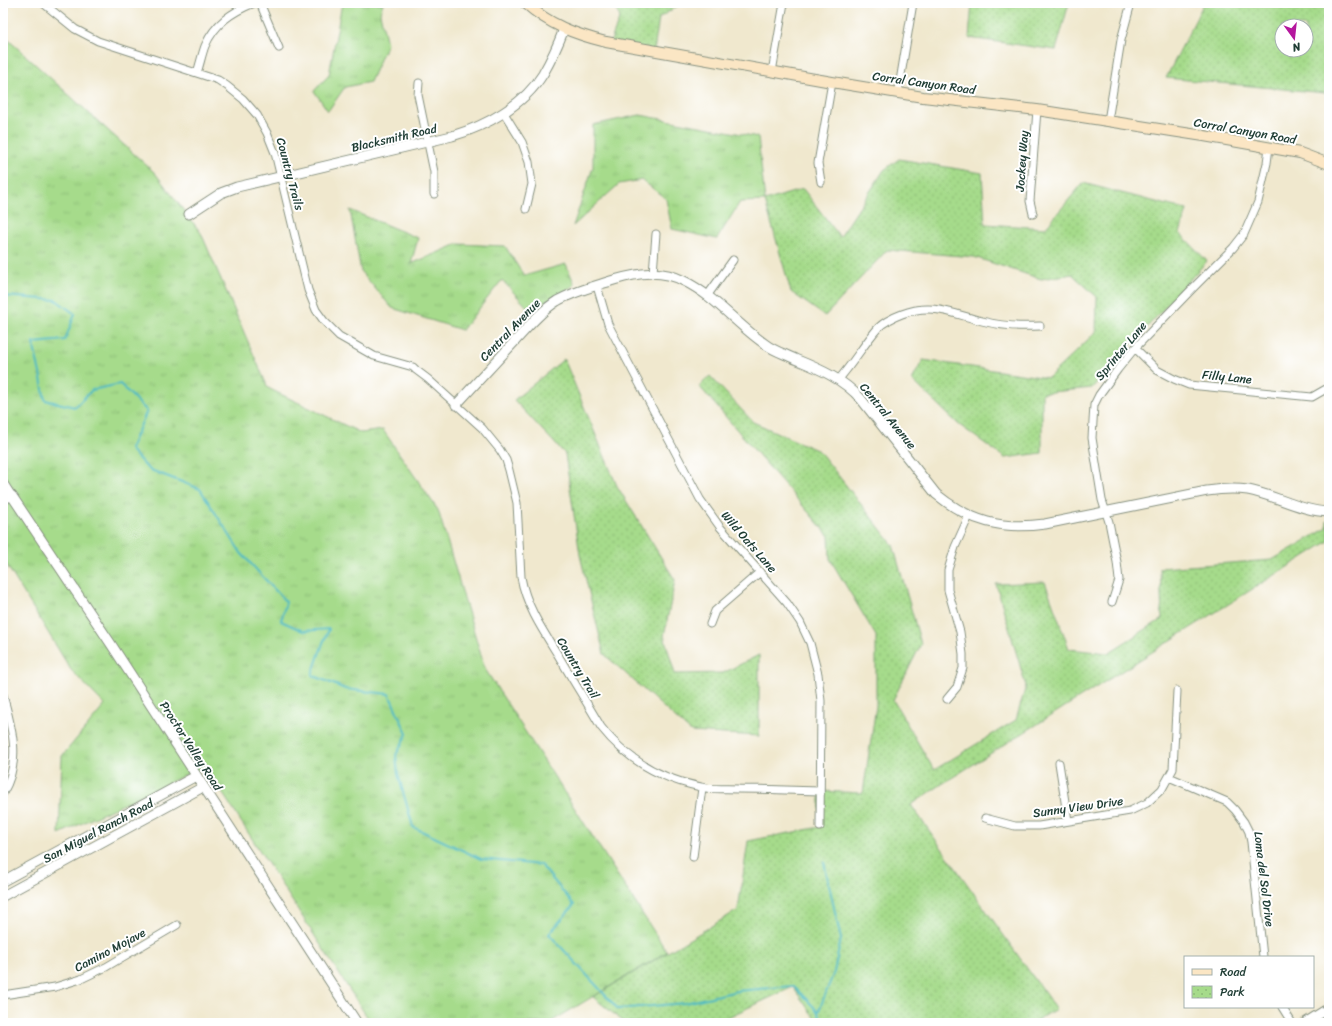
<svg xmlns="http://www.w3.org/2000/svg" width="1332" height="1026" viewBox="0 0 1332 1026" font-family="Sriracha,sans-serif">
  <defs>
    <pattern id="grass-tufts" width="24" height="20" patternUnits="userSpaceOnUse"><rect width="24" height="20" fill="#a6db8b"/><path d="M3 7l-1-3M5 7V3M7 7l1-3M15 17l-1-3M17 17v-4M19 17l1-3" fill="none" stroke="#8ebd79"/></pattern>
    <pattern id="park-dots" width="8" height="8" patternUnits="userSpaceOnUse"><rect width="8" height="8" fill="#a6db8b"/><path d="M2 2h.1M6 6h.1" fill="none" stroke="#8ebd79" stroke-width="1.8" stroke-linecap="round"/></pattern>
  </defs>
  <rect width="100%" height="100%" fill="#fff"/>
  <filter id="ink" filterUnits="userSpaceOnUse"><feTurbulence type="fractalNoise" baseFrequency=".025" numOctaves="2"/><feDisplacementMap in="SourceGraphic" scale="8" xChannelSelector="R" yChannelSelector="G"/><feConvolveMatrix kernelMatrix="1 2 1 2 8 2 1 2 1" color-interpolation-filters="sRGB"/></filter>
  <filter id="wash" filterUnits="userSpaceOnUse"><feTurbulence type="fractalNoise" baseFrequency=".012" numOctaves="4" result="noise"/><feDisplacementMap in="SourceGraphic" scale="16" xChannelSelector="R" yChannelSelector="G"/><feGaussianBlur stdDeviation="0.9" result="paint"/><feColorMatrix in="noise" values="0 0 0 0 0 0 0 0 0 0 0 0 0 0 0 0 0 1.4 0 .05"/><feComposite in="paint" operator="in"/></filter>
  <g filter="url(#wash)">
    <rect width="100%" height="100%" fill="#f0e8ce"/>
    <path fill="url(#grass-tufts)" stroke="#628c60" d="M342,3H383L380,13L387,44L370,82L345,87L328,111L314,91L329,75Z
      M3,35L155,173L201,233L268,388L361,433L383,430L438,510L485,669L667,952L549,1023H371L205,766L59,834L62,756L105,705L71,670L3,559Z
      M640,115L758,137L765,201L740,202L717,239L672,229L666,199L642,180L619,184L573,226L593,167V125Z
      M350,210L418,238L411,264L458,244L505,246L524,276L566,264L575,285L530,310L502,280L462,330L392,308L361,272Z"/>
    <path fill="url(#park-dots)" stroke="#628c60" fill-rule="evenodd" d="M612,3H682L659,18L654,51L610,43L620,17Z
      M972,3H1069L1056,50L969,38Z
      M1204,3H1329V97L1325,93L1166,78ZM1282,26H1306V50H1282Z
      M899,159L982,173L985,224L1045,228L1083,183L1187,210L1180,233L1207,261L1092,388L1042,393V453L1005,458L958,424L912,380L923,360L1048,378L1096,332L1097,297L1072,274L1041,279L974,257L887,250L825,316L791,292L765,201L803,189L840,237L884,170Z
      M564,359L617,486L675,580L664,636L675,674L723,673L759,655V736L691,732L604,654L580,555L565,454L514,400Z
      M710,376L753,422L819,451L893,545L921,644L893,700L934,770L1016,720L1026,686L996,584L1045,582L1069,649L1108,653L1162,619L1160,568L1272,560L1327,528V521H1329V541L942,784L911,805L1056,1009L1033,1023H818L793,987L715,1023H625L593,997L738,910L748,841L820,827V791L863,793L876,706V636L830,559L829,536L699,386Z"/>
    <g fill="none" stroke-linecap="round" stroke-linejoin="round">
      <path stroke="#4cbac5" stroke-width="2" d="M3,296L56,300L75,314L65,340L33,343L40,373L45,400L75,407L92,390L120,384L147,411L130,449L148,469L200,489L241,553L286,602L281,621L303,631L329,629L323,643L312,675L345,689L389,694L407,734L396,755L398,774L413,827L481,859L541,865L574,905L549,934L618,1009L685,1003L737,991L793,986L814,1007L824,1023
        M818,1013L834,972L841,939L824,862"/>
    </g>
  </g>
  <g filter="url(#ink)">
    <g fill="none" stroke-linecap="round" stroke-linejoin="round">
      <g stroke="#889281" stroke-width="9">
        <path id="minor" d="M43,3L75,29L98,41L218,80L227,86L243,99L257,115L267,133L275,153L308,290L316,310L324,321L339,336L374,356L413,367L416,370L428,379L482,428L500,450L506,460L509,470L517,503L521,577C526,606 543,631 558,655C572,679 587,703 601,727C627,760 661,779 701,787C712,790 726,788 738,789C765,789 793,790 820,791
          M260,3L279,48
          M772,72L784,3
          M197,73C200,64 202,54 205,46C215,23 232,12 254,3
          M419,83L418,95L434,172V194
          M898,93L913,3
          M504,113L522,142L529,162L532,184L526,209
          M1108,121L1121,40L1131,3
          M821,182L818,163L832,82
          M1033,214L1030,201L1037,110
          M653,273L656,234
          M597,286L608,324L700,499L720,527L787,603L800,622L810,643L818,674L821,701L820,827
          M707,296L733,260
          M1135,348L1157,370L1174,379L1189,385L1312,397L1326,389
          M839,379C853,363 864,344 878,328C884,322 894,317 902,314C932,302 953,314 982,321C1001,326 1021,327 1040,326
          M3,482L12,496L3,501
          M1112,602L1119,580L1117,562L1109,522L1102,500L1092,438L1094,405L1099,395L1118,369L1135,348L1192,289L1233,248L1244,234L1258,202L1267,163L1269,147
          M710,624L715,611L760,572
          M3,695C12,728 22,761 3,793
          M947,699L957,687L963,668V654L960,632L948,590V570L955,547L969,516
          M1059,763L1068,821
          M1169,777L1227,802L1235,810L1244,822L1249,832L1251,842L1263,957
          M985,818L1015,826H1039L1130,811L1147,803L1162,789L1173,769L1177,691
          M693,857L702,788
          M3,995L55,987L81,979L106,967L177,925
          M1282,1007L1292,1023"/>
      </g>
      <g stroke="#889281" stroke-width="11">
        <path id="tertiary" d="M189,214L221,193L237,187L452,136C486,126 524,105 543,74C551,60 558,45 564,29
          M456,405C476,383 496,362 516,340C529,326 541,311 557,301C574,291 596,286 614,280C638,273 661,269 684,281C715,296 737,325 765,344C774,351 785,354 795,359C820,369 843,379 861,399L936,494C970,522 1002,530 1045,524L1207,491C1220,489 1234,488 1248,490C1275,495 1300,511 1329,512
          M12,496L111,644L357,1023
          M3,881L196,776
          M3,896L203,787
          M1305,1023L1329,1008"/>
      </g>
      <g stroke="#889281" stroke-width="12">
        <path id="secondary" d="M525,3C550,25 574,34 606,42L832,82L923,97L1037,110L1204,136L1300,153L1329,164"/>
      </g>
      <use href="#minor" stroke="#fff" stroke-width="7"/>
      <use href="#tertiary" stroke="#fff" stroke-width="9"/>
      <use href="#secondary" stroke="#fbe6c4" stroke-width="10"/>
    </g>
  </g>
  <g text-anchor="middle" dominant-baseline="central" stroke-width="4" stroke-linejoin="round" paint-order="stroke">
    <g font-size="12" fill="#1f3d34" stroke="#fff">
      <text transform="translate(924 83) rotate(8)">Corral Canyon Road</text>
      <text transform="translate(1245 131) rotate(10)">Corral Canyon Road</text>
      <text transform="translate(394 138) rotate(-13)">Blacksmith Road</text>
      <text transform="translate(1022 161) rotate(-86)">Jockey Way</text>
      <text transform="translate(290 174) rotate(75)">Country Trails</text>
      <text transform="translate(510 330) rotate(-46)">Central Avenue</text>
      <text transform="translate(1121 351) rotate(-50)">Sprinter Lane</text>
      <text transform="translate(1227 377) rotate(6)">Filly Lane</text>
      <text transform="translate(888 416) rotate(51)">Central Avenue</text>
      <text transform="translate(749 542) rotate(49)">Wild Oats Lane</text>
      <text transform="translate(578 668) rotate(59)">Country Trail</text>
      <text transform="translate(191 746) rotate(57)">Proctor Valley Road</text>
      <text transform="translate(1078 807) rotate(-8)">Sunny View Drive</text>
      <text transform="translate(98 831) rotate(-28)">San Miguel Ranch Road</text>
      <text transform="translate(1264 879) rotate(83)">Loma del Sol Drive</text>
      <text transform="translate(110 950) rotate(-28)">Camino Mojave</text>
    </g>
  </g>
  <rect width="1332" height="1026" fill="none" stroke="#fff" stroke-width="16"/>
  <rect x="1184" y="956" width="130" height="52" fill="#ffffff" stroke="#a5b1ae"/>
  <rect x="1192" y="969" width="20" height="6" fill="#fbe6c4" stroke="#a5b1ae"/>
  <text x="1220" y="976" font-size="12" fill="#1f3d34">Road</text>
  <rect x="1192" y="986" width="20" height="12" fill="url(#park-dots)" stroke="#a5b1ae"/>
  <text x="1220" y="996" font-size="12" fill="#1f3d34">Park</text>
  <g transform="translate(1294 38) rotate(165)"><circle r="19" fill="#ffffff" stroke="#a5b1ae"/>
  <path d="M0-3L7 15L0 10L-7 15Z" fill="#b5179e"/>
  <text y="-6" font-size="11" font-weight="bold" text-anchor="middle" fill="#1f3d34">N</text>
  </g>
</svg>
